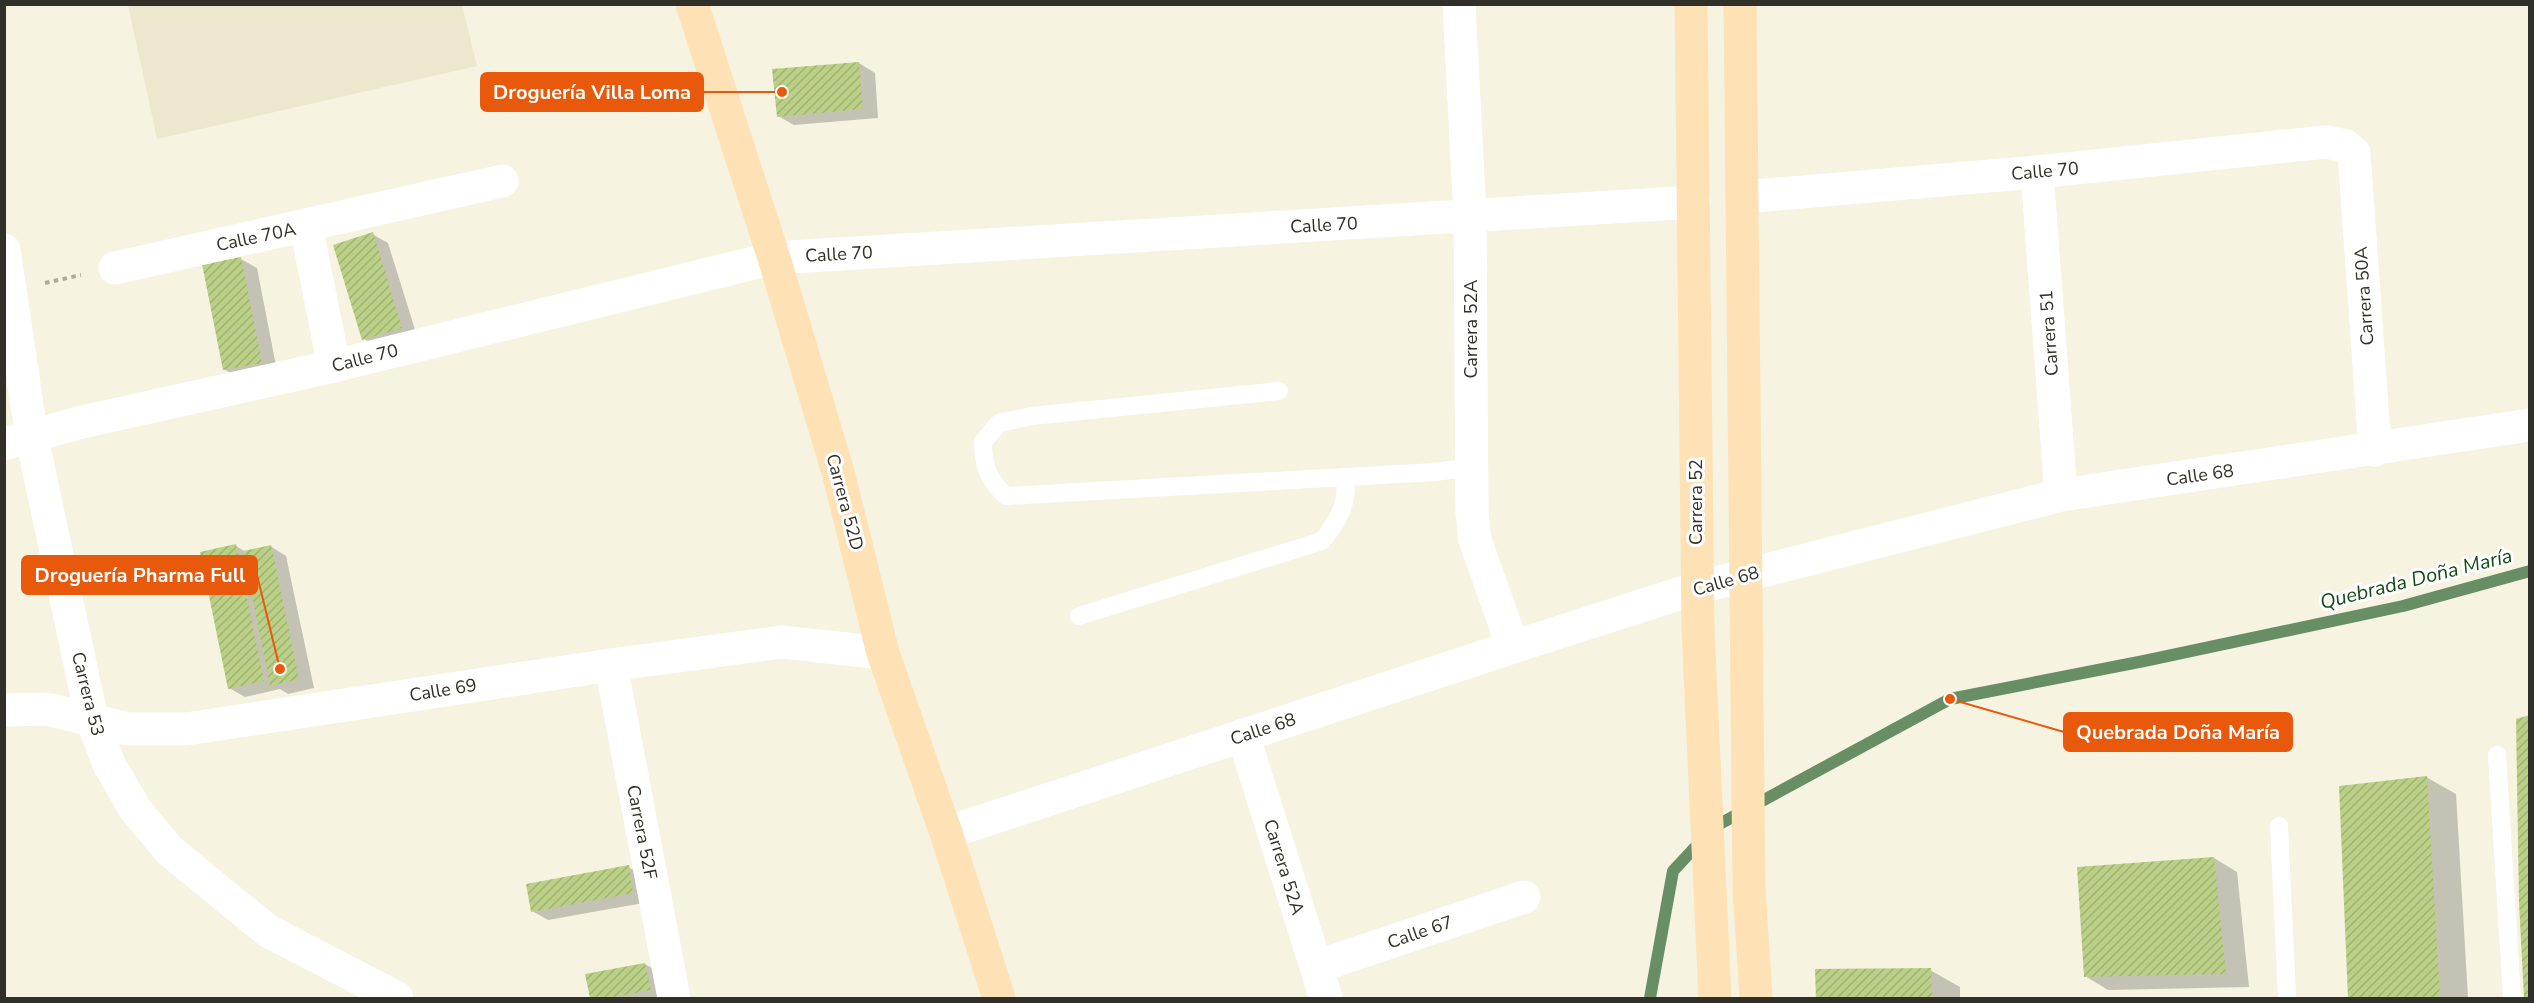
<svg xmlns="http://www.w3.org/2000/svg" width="2534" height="1003" viewBox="0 0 2534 1003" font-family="'Nunito Sans',sans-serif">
  <defs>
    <pattern id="building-hatch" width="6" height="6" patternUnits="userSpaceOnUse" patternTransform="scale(1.5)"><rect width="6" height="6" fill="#bad086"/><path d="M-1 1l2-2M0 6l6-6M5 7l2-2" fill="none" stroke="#a0b374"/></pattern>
  </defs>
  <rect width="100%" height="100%" fill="#f6f3e1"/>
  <path fill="#ece8ce" d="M128,5H462L477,66L157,139Z"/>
  <path fill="#0003" d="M859,63L875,73L878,118L794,125L778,116Z
    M372,234L388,243L417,336L380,348L364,339Z
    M241,259L257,268L277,371L240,379L224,369Z
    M236,546L246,552L270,546L286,556L314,688L288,694L280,689L245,697L229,688Z
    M2426,777L2456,794L2468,998H2349L2340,787Z
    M2214,858L2237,872L2249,987L2108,990L2085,976Z
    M628,867L644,876L649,902L548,920L532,911Z
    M645,964L661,973L666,998H592L587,975Z
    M1930,970L1960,987V998H1818L1817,971Z"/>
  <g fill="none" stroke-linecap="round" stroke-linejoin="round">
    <path stroke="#678e64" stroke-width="12" d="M1650,998L1673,871L1714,827L1950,699L2144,661L2403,606L2530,571"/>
  </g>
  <path fill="url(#building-hatch)" d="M859,62L863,109L777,117L772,69Z
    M373,232L402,328L362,340L333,245Z
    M241,257L262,363L223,370L202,264Z
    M236,544L264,681L228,689L200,552Z
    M271,545L299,679L270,686L243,551Z
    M2530,715V998H2524L2519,903L2516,719Z
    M2427,776L2440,998H2348L2339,786Z
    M2214,857L2226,974L2084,977L2077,867Z
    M629,865L633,893L531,912L526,884Z
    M645,963L651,990L610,998H590L585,974Z
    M1931,968L1932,998H1816L1815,969Z"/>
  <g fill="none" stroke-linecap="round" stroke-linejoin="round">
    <path stroke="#aeab9d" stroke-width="4" stroke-dasharray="4.5 4.5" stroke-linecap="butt" d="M45,283L81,275"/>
    <path stroke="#fff" stroke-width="18" d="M1279,391L1032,416L999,423L983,442C983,466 988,479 1006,496L1435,472L1472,467
      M1079,616L1322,541C1338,521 1349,503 1345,477
      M2497,755L2512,998
      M2279,826L2287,998"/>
    <path stroke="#fff" stroke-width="33" d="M1459,4L1470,217L1472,513L1475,540L1513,647
      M2037,172L2061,495
      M1743,197L2037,172L2326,142L2346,146L2354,153L2375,450
      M306,226L334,366
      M4,250L32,438L92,720L109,764L135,809L170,851L268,931L397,998
      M115,268L502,181
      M4,444L78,423L334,366L774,258L1694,202
      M611,665L674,998
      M4,710L47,709L128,729H186L611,665L782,642L883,653
      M1243,735L1326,998
      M946,833L1513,647L1697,588L1770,569L2061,495L2530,425
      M1316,967L1524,897"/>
    <path stroke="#fee2b6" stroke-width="33" d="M692,4L774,258L838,472L883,653L946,833L999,998
      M1691,4L1698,630L1715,998
      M1740,4L1749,889L1756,998"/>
  </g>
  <g text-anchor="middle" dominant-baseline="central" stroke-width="6" stroke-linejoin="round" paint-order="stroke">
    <g font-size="18" fill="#302f28" stroke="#fff">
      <text transform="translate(2045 171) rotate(-5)">Calle 70</text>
      <text transform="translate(1324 225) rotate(-3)">Calle 70</text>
      <text transform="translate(256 237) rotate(-12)">Calle 70A</text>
      <text transform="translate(839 254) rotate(-3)">Calle 70</text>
      <text transform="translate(2364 296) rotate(-94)">Carrera 50A</text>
      <text transform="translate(1471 329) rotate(-90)">Carrera 52A</text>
      <text transform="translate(2049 333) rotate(-94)">Carrera 51</text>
      <text transform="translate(365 358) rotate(-14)">Calle 70</text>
      <text transform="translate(2200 475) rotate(-8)">Calle 68</text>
      <text transform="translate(845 502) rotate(75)">Carrera 52D</text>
      <text transform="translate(1696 502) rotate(-90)">Carrera 52</text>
      <text transform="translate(1726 581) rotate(-16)">Calle 68</text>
      <text transform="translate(443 690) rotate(-9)">Calle 69</text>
      <text transform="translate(88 694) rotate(76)">Carrera 53</text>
      <text transform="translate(1263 729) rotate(-18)">Calle 68</text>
      <text transform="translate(642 832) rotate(79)">Carrera 52F</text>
      <text transform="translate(1284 867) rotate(73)">Carrera 52A</text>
      <text transform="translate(1420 932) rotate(-19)">Calle 67</text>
    </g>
    <g font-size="20" font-style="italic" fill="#0f4b14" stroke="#fff">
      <text transform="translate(2416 579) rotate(-14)">Quebrada Doña María</text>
    </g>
  </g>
  <path fill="none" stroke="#e8590c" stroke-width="2" d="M782 92L703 92M280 669L257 575M1950 699L2064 732"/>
  <g fill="#e8590c" stroke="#fff" stroke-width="2">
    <circle cx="782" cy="92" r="6"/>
    <circle cx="280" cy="669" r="6"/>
    <circle cx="1950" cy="699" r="6"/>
  </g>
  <g fill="#e8590c" stroke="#e8590c" stroke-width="2">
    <rect x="481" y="73" width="222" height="38" rx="6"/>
    <rect x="22" y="556" width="235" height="38" rx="6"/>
    <rect x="2064" y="713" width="228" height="38" rx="6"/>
  </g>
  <g font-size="20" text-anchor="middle" font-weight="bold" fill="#fff">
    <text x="592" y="99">Droguería Villa Loma</text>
    <text x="140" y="582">Droguería Pharma Full</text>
    <text x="2178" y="739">Quebrada Doña María</text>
  </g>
  <rect width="2534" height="1003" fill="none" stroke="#302f28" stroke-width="12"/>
</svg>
